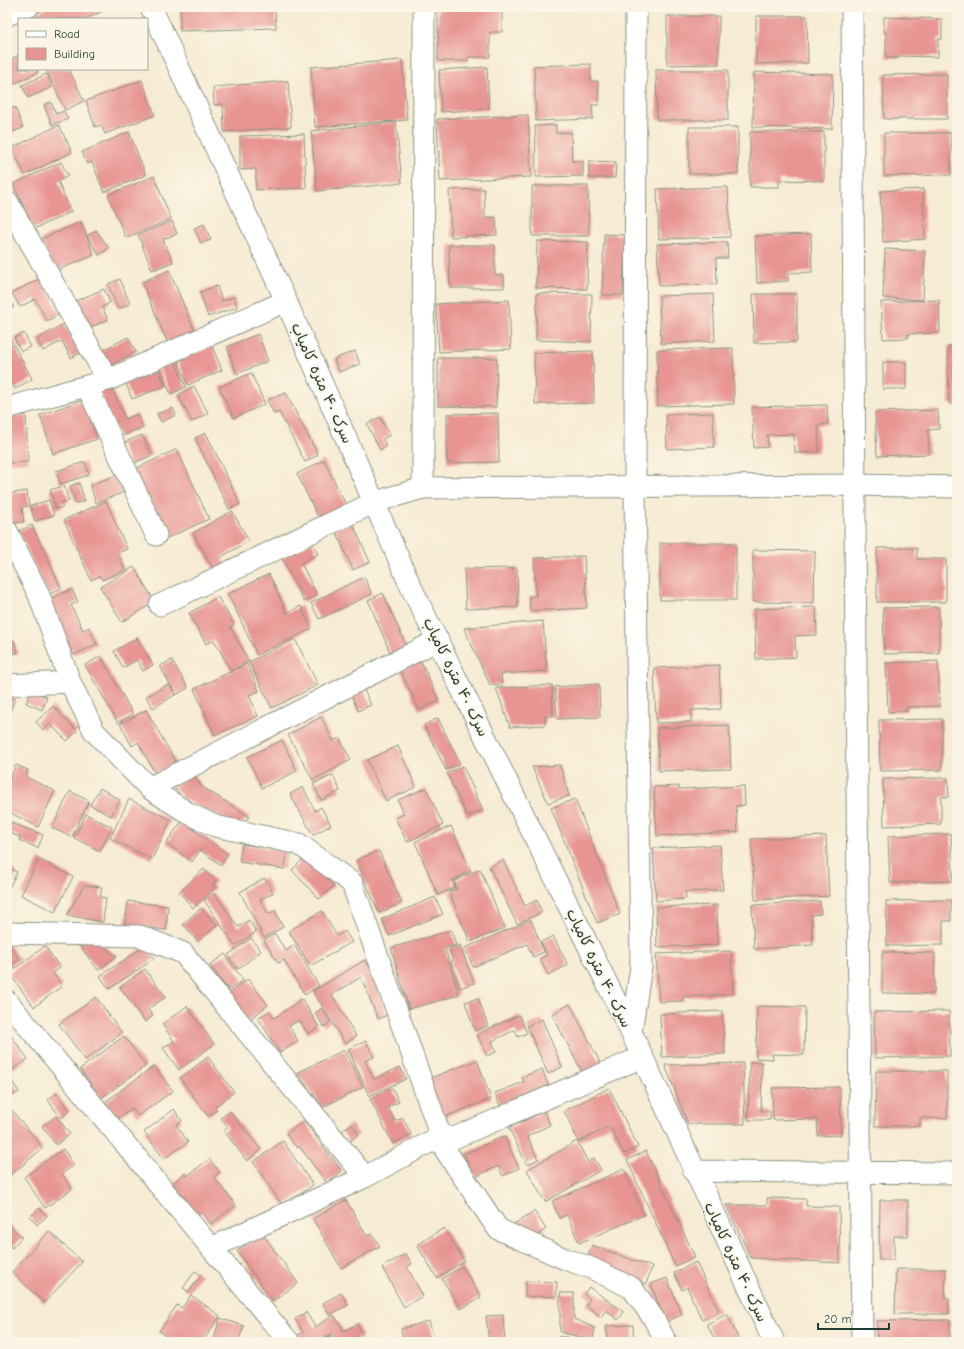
<svg xmlns="http://www.w3.org/2000/svg" width="964" height="1349" viewBox="0 0 964 1349" font-family="'Comic Neue','Playpen Sans Arabic',sans-serif">
  <rect width="100%" height="100%" fill="#fcf5e5"/>
  <filter id="ink" filterUnits="userSpaceOnUse"><feTurbulence type="fractalNoise" baseFrequency=".025" numOctaves="2"/><feDisplacementMap in="SourceGraphic" scale="8" xChannelSelector="R" yChannelSelector="G"/><feConvolveMatrix kernelMatrix="1 2 1 2 8 2 1 2 1" color-interpolation-filters="sRGB"/></filter>
  <filter id="wash" filterUnits="userSpaceOnUse"><feTurbulence type="fractalNoise" baseFrequency=".012" numOctaves="4" result="noise"/><feDisplacementMap in="SourceGraphic" scale="16" xChannelSelector="R" yChannelSelector="G"/><feGaussianBlur stdDeviation="0.9" result="paint"/><feColorMatrix in="noise" values="0 0 0 0 0 0 0 0 0 0 0 0 0 0 0 0 0 1.4 0 .05"/><feComposite in="paint" operator="in"/></filter>
  <g filter="url(#wash)">
    <rect width="100%" height="100%" fill="#f6ebd3"/>
    <g id="blocks">
      <path fill="#e79492" d="M49,7H111L86,19H24Z
        M180,7H275L276,28L180,31Z
        M438,9H502V32H490V57H468V61H438Z
        M667,16H719V64L667,65Z
        M756,16H807L808,63L756,64Z
        M884,17L942,19V39H938V57L900,56V58H886V32L884,33Z
        M19,55V69H37L38,72L8,87L7,61Z
        M402,60L407,120L315,127L311,67Z
        M591,64V81H598L599,105H592L593,119L536,121L534,66Z
        M487,67L489,109L441,112L439,70Z
        M46,69H69L84,101L65,110Z
        M656,70H728V120H657Z
        M754,72L833,74L832,129L753,127Z
        M47,74L52,87L28,98L22,85Z
        M947,74V119H884L883,75Z
        M142,80L155,115L105,134L101,125L95,127L86,101Z
        M288,81L291,127L224,132L223,104L214,105L213,87Z
        M51,102L56,114L64,111L68,119L52,125L44,105Z
        M15,107L23,128L7,134V110Z
        M528,115L531,177L440,181L437,119Z
        M396,122L402,183L317,191L311,131Z
        M59,125L72,152L25,175L12,148Z
        M556,125V133L571,132L572,161H583V176L536,177L535,126Z
        M689,127H738V174H689Z
        M129,132L146,175L104,192L92,162L87,164L82,152Z
        M750,132H824V181L779,180V187H750Z
        M884,133H951V175L884,176Z
        M304,134L306,188L256,190V169L240,170V136Z
        M589,161L616,162L615,178H589Z
        M61,162L68,176L58,181L71,212L34,229L13,184Z
        M154,176L171,219L126,238L108,195Z
        M532,186H588L589,236H532Z
        M728,187L730,237L659,239L657,189Z
        M484,189L485,218L496,217L497,235L451,237L449,190Z
        M923,189L925,239L883,242L880,191Z
        M172,221L177,234L163,239L173,262L152,270L138,235Z
        M81,222L94,255L55,271L41,239Z
        M204,224L211,240L201,243L194,228Z
        M96,230L109,248L99,255L87,236Z
        M604,234L625,235L623,295H602Z
        M811,234L812,272L788,273V281L757,283L755,236Z
        M537,241L588,242L587,289L536,288Z
        M727,242L728,258H716L717,284L659,286L657,244Z
        M449,245H495V275H504V288H450Z
        M885,249L925,251L923,300L883,298Z
        M169,270L196,334L169,346L142,282Z
        M41,278L60,314L47,321L35,299L20,307L12,293Z
        M120,279L130,304L118,309L108,284Z
        M217,286L222,301L234,297L237,307L208,317L200,292Z
        M104,289L110,303L102,307L108,320L84,330L73,302Z
        M537,293L592,294L591,342L536,340Z
        M713,294L715,341L661,344L659,296Z
        M753,294H797V342L754,343Z
        M7,298L14,307L7,312Z
        M509,300L511,349L439,352L436,304Z
        M939,300L940,333L908,334V338L883,339L881,302Z
        M64,324L80,353L71,358L62,341L43,351L37,339Z
        M7,332L32,379L15,389L7,374Z
        M24,333L31,347L21,351L14,338Z
        M258,334L268,361L237,374L227,347Z
        M128,337L136,352L107,367L99,352Z
        M212,346L222,370L188,385L178,361Z
        M948,346H957V404H949Z
        M733,348L734,404L658,406L657,350Z
        M355,351L360,364L339,372L334,359Z
        M593,351L594,403L535,404L534,353Z
        M438,358H497L496,407L438,406Z
        M174,359L186,387L171,394L159,366Z
        M883,362H906V389H883Z
        M159,370L165,386L132,399L126,383Z
        M251,373L265,404L234,418L219,387Z
        M110,384L125,419L137,414L143,427L120,437L98,389Z
        M194,386L208,413L192,422L178,395Z
        M286,393L318,455L305,462L279,412L274,414L267,400Z
        M83,400L97,439L53,454L40,415Z
        M827,405L828,424L818,425L819,452L795,453L794,434L767,435L768,447L754,448L752,407Z
        M173,408L176,415L161,422L157,414Z
        M938,410L939,429L928,430L929,454L877,456L875,412Z
        M498,413L499,462L447,463V414Z
        M713,413L714,447L667,449L666,414Z
        M26,415L28,462L8,463L7,416Z
        M380,417L390,435L383,439L386,447L380,450L367,424Z
        M206,433L240,504L229,509L195,438Z
        M142,435L152,455L130,465L121,444Z
        M177,449L209,519L163,540L131,471Z
        M324,460L348,509L321,523L297,474Z
        M85,462L89,475L60,484L56,471Z
        M119,474L125,492L96,503L90,485Z
        M79,483L85,501L76,503L70,486Z
        M64,486L69,501L61,503L63,507L56,509L50,490Z
        M27,491L29,506L22,507L24,522L12,523L8,494Z
        M49,500L54,515L35,521L30,506Z
        M106,501L127,549L118,553L125,570L102,580L100,576L91,580L64,520Z
        M232,511L249,541L221,557L226,568L216,574L193,533Z
        M352,522L370,562L353,570L335,529Z
        M32,525L61,588L48,595L19,531Z
        M312,542L318,554L301,563L317,595L304,602L282,558Z
        M660,543H736V600H660Z
        M877,548H917V559H946V602H877Z
        M753,550L815,551L814,603L753,602Z
        M584,556L587,608L530,611L529,596H536L534,558Z
        M134,567L155,602L122,622L100,587Z
        M517,568L518,607L466,609L464,569Z
        M269,574L287,613L301,606L311,629L257,655L228,594Z
        M364,577L372,594L319,619L311,603Z
        M72,589L78,602L71,605L83,630L89,627L97,644L74,655L48,600Z
        M383,593L408,650L392,657L368,600Z
        M218,597L234,625L230,627L249,661L231,671L214,640L206,644L189,613Z
        M816,607L817,635L795,636L796,657L756,659L754,609Z
        M939,607V653L884,654L883,608Z
        M543,621L547,671L501,674L502,684L490,685L464,628Z
        M137,638L153,665L143,671L137,660L123,668L114,651Z
        M295,639L318,685L272,708L249,662Z
        M14,640L18,653L7,655V643Z
        M101,656L133,714L118,723L85,665Z
        M172,660L188,688L176,695L160,666Z
        M421,661L439,701L419,710L400,670Z
        M938,661L940,706L907,707V711L888,712L886,663Z
        M247,664L259,691L249,695L258,716L215,735L194,689Z
        M719,665L721,709L691,710V722L656,723L654,668Z
        M169,684L175,695L153,708L146,697Z
        M599,684L600,717L557,719L555,687Z
        M552,685L553,716H545V725L510,727L496,688Z
        M363,688L371,705L358,711L351,694Z
        M31,690L47,697L42,710L26,703Z
        M7,696L15,699L7,718Z
        M53,706L77,731L67,741L50,724L43,730L36,722Z
        M146,710L176,762L155,773L138,742L132,746L120,724Z
        M321,717L333,741L339,738L351,760L313,780L288,735Z
        M438,718L460,764L446,770L424,725Z
        M942,719V770L880,771L879,720Z
        M729,725L731,769L659,771L657,728Z
        M282,740L297,771L262,788L247,757Z
        M398,746L416,787L386,801L367,760Z
        M16,765L28,770L26,777L55,791L38,827L9,812L7,816V784Z
        M560,765L569,796L548,803L532,767Z
        M463,766L483,810L467,817L447,773Z
        M193,773L201,786L250,817L238,825L183,799L174,787Z
        M333,775L340,791L321,800L313,784Z
        M948,778L949,797H941V824L884,826L883,779Z
        M679,786V789L744,786L745,805L736,806L738,832L657,836L654,787Z
        M303,787L315,811L321,807L331,825L313,835L290,794Z
        M100,788L120,800L111,816L90,805Z
        M426,788L443,825L407,842L395,818L404,814L398,800Z
        M70,791L89,801L72,837L52,828Z
        M129,799L171,820L152,859L110,838Z
        M575,799L620,914L597,923L551,808Z
        M86,814L112,827L100,851L74,838Z
        M7,821L43,835L38,848L19,840L20,837L7,832Z
        M182,821L228,854L221,865L200,850L192,862L166,843Z
        M451,826L471,871L452,880L455,888L438,895L415,842Z
        M951,834L953,881L890,883L888,836Z
        M826,836L829,896L755,900L751,839Z
        M242,844L288,851L284,869L239,862Z
        M720,845L723,890L685,892L686,899L656,901L653,848Z
        M379,851L402,903L379,913L356,860Z
        M306,856L334,886L319,899L292,870Z
        M39,859L73,877L55,912L21,895Z
        M503,860L525,906L537,900L542,912L517,924L489,867Z
        M7,867L17,872L7,892Z
        M204,869L216,882L212,885L215,888L193,908L179,892Z
        M480,869L505,928L470,942L449,892L457,889L454,881Z
        M265,878L273,893L260,900L268,914L275,911L283,927L264,938L240,892Z
        M84,885L102,887L100,897L106,898L103,922L67,915Z
        M214,893L238,927L249,920L256,932L235,946L204,900Z
        M435,897L443,914L389,936L382,919Z
        M951,900V921H943V945L887,946L886,901Z
        M128,901L168,906L166,930L125,925Z
        M820,901L821,914L811,915L813,945L754,949L752,905Z
        M717,905L718,945L657,947L656,907Z
        M201,908L217,925L198,942L183,924Z
        M322,911L337,936L345,931L352,942L310,966L289,931Z
        M531,920L544,952L533,957L527,944L473,967L465,948Z
        M451,930L456,945L445,948L459,995L409,1009L391,948Z
        M275,934L286,951L294,945L319,986L305,995L284,960L278,963L264,940Z
        M553,936L568,965L548,975L540,959L547,955L541,942Z
        M251,938L261,951L238,969L228,955Z
        M96,940L117,956L98,970L76,941Z
        M7,942L20,959L7,968Z
        M460,945L474,983L460,988L451,962L453,961L449,949Z
        M45,946L60,968L53,973L62,986L34,1007L9,973Z
        M145,946L154,959L109,989L100,976Z
        M731,951L733,994L683,997L684,1001L659,1002L656,954Z
        M882,952L935,953L934,994L882,993Z
        M225,954L243,980L228,990L210,965Z
        M365,960L372,970L387,1015L378,1019L361,977L332,995L356,1036L345,1044L313,991Z
        M145,969L166,997L148,1009L153,1016L145,1022L120,987Z
        M248,979L268,1005L246,1022L226,995Z
        M96,997L122,1033L85,1060L59,1024Z
        M478,998L488,1026L475,1031L465,1002Z
        M302,999L319,1027L308,1034L299,1020L289,1026L298,1041L280,1053L258,1018L269,1011L274,1018Z
        M570,1004L601,1064L583,1074L552,1014Z
        M187,1006L214,1044L179,1070L163,1048L174,1041L162,1024Z
        M757,1006L805,1007L804,1055L772,1054L773,1059L756,1058Z
        M322,1008L330,1022L324,1027L315,1013Z
        M722,1011L725,1054L662,1057L660,1014Z
        M949,1011L950,1056L875,1058L874,1012Z
        M519,1015L527,1033L518,1037L515,1030L492,1041L496,1052L487,1056L477,1034Z
        M542,1019L562,1067L548,1074L527,1026Z
        M11,1036L28,1059L12,1070L7,1063V1039Z
        M124,1036L146,1066L101,1098L80,1069Z
        M366,1041L374,1057L365,1061L374,1079L400,1067L406,1079L369,1096L348,1049Z
        M344,1050L363,1087L323,1107L297,1073Z
        M208,1057L234,1092L215,1107L217,1110L208,1116L180,1078Z
        M477,1060L491,1099L442,1118L428,1079Z
        M750,1062H762L761,1111H770V1120H748Z
        M743,1063L745,1124H688L665,1065Z
        M154,1066L173,1091L138,1116L132,1108L117,1119L105,1102Z
        M542,1069L551,1092L502,1111L495,1093L524,1082L522,1077Z
        M876,1071H947V1118H920V1126H875Z
        M7,1074L19,1092L7,1099Z
        M840,1087L841,1135L818,1136L817,1119L773,1120L772,1088Z
        M392,1088L399,1102L388,1107L395,1121L403,1118L411,1134L393,1144L370,1099Z
        M609,1088L638,1147L624,1154L610,1126L579,1142L564,1111Z
        M56,1093L70,1111L61,1118L48,1100Z
        M9,1107L43,1148L7,1178V1109Z
        M174,1109L182,1121L176,1125L188,1142L164,1159L144,1132Z
        M230,1111L261,1150L247,1161L224,1131L228,1127L221,1118Z
        M544,1111L550,1125L527,1136L538,1159L527,1165L509,1128Z
        M56,1116L70,1134L56,1145L42,1126Z
        M304,1121L342,1171L327,1183L299,1146L297,1148L286,1134Z
        M351,1124L359,1134L349,1142L342,1131Z
        M504,1136L519,1168L503,1176L498,1166L475,1177L464,1154Z
        M283,1141L313,1185L283,1206L253,1162Z
        M577,1141L588,1162L594,1158L601,1170L545,1202L527,1170Z
        M63,1149L74,1165L62,1174L72,1189L45,1208L24,1177Z
        M646,1151L695,1257L675,1266L627,1160Z
        M209,1159L220,1172L214,1177L236,1205L211,1224L202,1212L198,1215L173,1183L185,1173L187,1176Z
        M624,1169L644,1215L579,1243L567,1215L559,1218L552,1201Z
        M767,1198L806,1199V1206L839,1207L840,1263L751,1258L726,1205H767Z
        M346,1200L367,1236L372,1234L380,1246L341,1268L313,1219Z
        M880,1200H908V1236H894V1260H879Z
        M39,1208L47,1216L37,1225L30,1217Z
        M534,1211L546,1229L534,1237L514,1224Z
        M7,1223L22,1237L12,1248L7,1244Z
        M444,1228L464,1261L437,1278L417,1245Z
        M49,1231L82,1262L44,1303L12,1272Z
        M262,1233L298,1283L273,1301L237,1251Z
        M592,1245L652,1267L646,1284L586,1262Z
        M406,1254L412,1264L407,1267L423,1296L404,1307L382,1267Z
        M696,1262L719,1311L702,1320L687,1287L682,1290L674,1273Z
        M462,1266L481,1297L461,1309L442,1279Z
        M896,1269H946L945,1298H949V1314H895Z
        M195,1271L201,1275L189,1292L183,1288Z
        M667,1278L682,1315L665,1322L651,1284Z
        M526,1281L557,1282L556,1297L525,1296Z
        M589,1287L624,1312L618,1320L606,1310L601,1317L586,1305L590,1299L584,1294Z
        M341,1293L348,1305L329,1315L323,1303Z
        M560,1293H574V1319L595,1328L593,1340L560,1332Z
        M191,1295L220,1316L202,1342H175L159,1331L177,1305L182,1308Z
        M306,1312L315,1327L334,1315L344,1331L357,1324L363,1336L353,1342H338L333,1333L316,1342H299L296,1336L303,1332L295,1319Z
        M727,1314L740,1342H716L707,1324Z
        M503,1315L505,1341L489,1342L486,1316Z
        M220,1318L244,1326L238,1342H213Z
        M950,1320V1342H877V1321Z
        M429,1321L435,1342H404L401,1329Z
        M633,1325L634,1342H607V1326Z
        M331,1335L335,1342H321Z
        M558,1337H567V1342H557Z"/>
    </g>
  </g>
  <g filter="url(#ink)">
    <use href="#blocks" fill-opacity="0" stroke="#8a9484" stroke-width="1"/>
    <g fill="none" stroke-linecap="round" stroke-linejoin="round">
      <g stroke="#8a9484" stroke-width="23">
        <path id="street" d="M151,7L286,301L411,587L631,1032L774,1342
          M852,7L856,678L862,1342
          M7,15L28,7
          M7,201L108,380
          M87,386L156,535
          M7,408L108,380L286,301
          M423,488L424,7
          M7,531L39,595L70,682L94,731L149,788L188,813L215,826L299,844L352,883L446,1151L498,1229L565,1259L591,1268L632,1288L654,1319L666,1342
          M160,605L375,502L423,488L855,485L957,487
          M7,685L70,682
          M149,788L438,640
          M7,933L140,936L183,953L365,1177
          M7,1001L289,1342
          M631,1032L641,967L635,486L636,7
          M693,1171L957,1173
          M211,1248L365,1177L441,1136L454,1138L642,1057"/>
      </g>
      <use href="#street" stroke="#fff" stroke-width="21"/>
    </g>
  </g>
  <g text-anchor="middle" dominant-baseline="central" stroke-width="3" stroke-linejoin="round" paint-order="stroke">
    <g font-size="15" fill="#1f3d34" stroke="#fcf5e5">
      <text transform="translate(322 383) rotate(66)">سرک ۴۰ متره کامیاب</text>
      <text transform="translate(456 677) rotate(64)">سرک ۴۰ متره کامیاب</text>
      <text transform="translate(599 968) rotate(64)">سرک ۴۰ متره کامیاب</text>
      <text transform="translate(736 1262) rotate(65)">سرک ۴۰ متره کامیاب</text>
    </g>
  </g>
  <rect width="964" height="1349" fill="none" stroke="#fcf5e5" stroke-width="24"/>
  <rect x="18" y="18" width="130" height="52" fill="#fcf5e5" stroke="#a4ab9e"/>
  <rect x="26" y="31" width="20" height="6" fill="#ffffff" stroke="#a4ab9e"/>
  <text x="54" y="38" font-size="12" fill="#1f3d34">Road</text>
  <rect x="26" y="48" width="20" height="12" fill="#e79492" stroke="#a4ab9e"/>
  <text x="54" y="58" font-size="12" fill="#1f3d34">Building</text>
  <path d="M818 1323v6h71v-6" fill="none" stroke="#1f3d34" stroke-width="2"/>
  <text x="824" y="1323" font-size="12" fill="#1f3d34" stroke="#fcf5e5" stroke-width="3" paint-order="stroke">20 m</text>
</svg>
